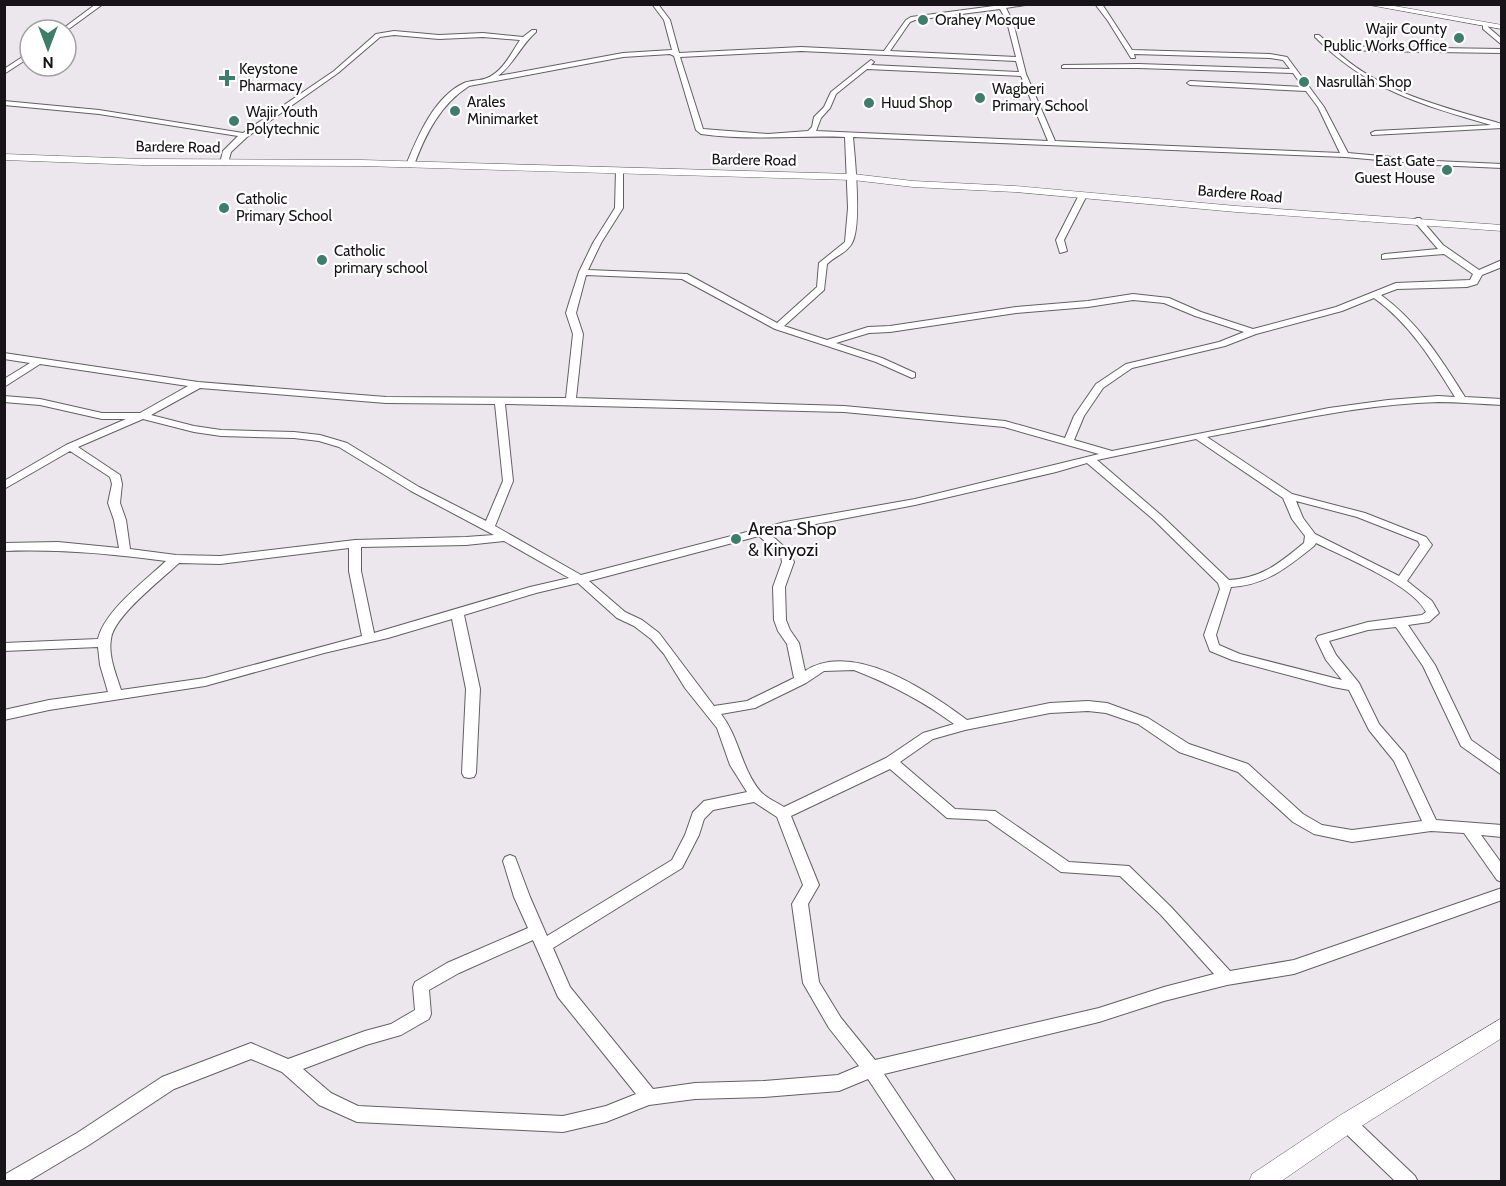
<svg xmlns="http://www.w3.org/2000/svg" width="1506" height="1186" viewBox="0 0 1506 1186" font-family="Cabin,sans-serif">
  <rect width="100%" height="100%" fill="#ece7ec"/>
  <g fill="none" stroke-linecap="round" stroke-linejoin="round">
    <g stroke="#635f64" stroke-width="2">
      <path id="minor" d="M96,4H103L66,31L61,30Z
        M652,4H658L670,20L679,53L801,47L884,51L906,20L911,17L1009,4H1031L1006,8L1013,22L1026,74L1055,141L1340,153L1318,107L1306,91L1190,85L1187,83L1190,81L1303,87L1293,73L1138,68H1062V66L1064,65L1138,64L1290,69L1283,60L1270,58L1134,54L1135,58H1131L1108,21L1095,4H1102L1132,50L1270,54L1287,57L1324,107L1348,153L1435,161L1502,164V168L1435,165L1345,157L853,137C855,159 862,226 852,243C847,253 835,256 827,264L824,290L784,326L827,340L868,327L890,326L1016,307L1088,301L1133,294L1169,298L1201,312L1253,329L1336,307L1396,283L1470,280L1473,274L1444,254L1382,259V255L1385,254L1438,249L1413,220L1417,218H1420L1443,245L1479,270L1502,260V267L1482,275L1477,284L1467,287L1397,289L1381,295C1418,322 1441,359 1465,397L1502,399V405C1480,404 1459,402 1438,402C1360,404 1283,423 1207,437L1292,494L1365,513L1426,537L1432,545L1407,581L1432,601L1439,613L1429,622L1408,625L1435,665L1471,740L1502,762V775L1461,746L1423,666L1396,627L1368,630L1329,641L1336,655L1359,683L1379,724L1405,754L1436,820L1502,825V837L1481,835L1502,864V882L1497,880L1464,833L1431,831L1352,842L1314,834L1293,822L1238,772L1179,752L1138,724L1106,713L1088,711L1050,713L965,730L933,739L900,762L955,809L995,811L1069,862L1129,866L1171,907L1230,971L1294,960L1502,888V900L1294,974L1227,985L1164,1001L1099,1022L884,1074L956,1182H936L868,1079L839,1091L764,1097L695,1099L649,1105L606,1122L563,1132L357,1122L319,1105L282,1072L251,1059L174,1089L89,1145L27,1182H4V1175L77,1133L162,1077L251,1043L288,1059L365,1031L391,1024L415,1010L413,987L415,982L447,963L528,928L514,897L503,861L505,857L510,855L515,857L530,897L547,936L672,860L685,835L693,812L704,801L747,792L730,765L717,728L685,688L664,654L651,639L634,626L617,618L578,583L536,593L464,615L480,689L476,773L474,777L469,778L464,777L462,773L466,689L452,619L388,638L324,653L205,686L49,710L4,720V710L49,700L108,692L100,665L98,647L4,651V643L98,639C104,611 146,580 166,561C110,554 62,549 4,551V543L58,542L119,548L114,520L108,503L112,484L110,477L70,451L4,489V481L66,445L126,419H102L40,405L4,402V396L40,399L102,413H140L188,386L40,364L4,387V379L30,363L4,359V353L198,382L386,397L566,398L573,334L566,313L569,303L579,272L593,243L615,208L616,170L623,172V208L601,243L588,270L687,274L777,323L817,287L819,263L845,242L848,208L845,137C798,135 749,141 701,134L696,130L674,56L670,54L623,57L469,86C440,105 426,133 414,165L410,167L406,165C418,136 434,97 464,83C471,80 480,81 487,78C502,72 511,54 520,40L483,37L439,39L394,35L380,37L338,73L247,137L231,152L228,163L224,165L220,163L223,151L238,136L99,114L4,105V101L99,110L243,133L334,71L376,34L394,31L439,35L483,33L523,37L532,30H536V32C521,45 514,64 498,76L623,53L672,50L664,20ZM1000,9L1007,22L1016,57L890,51L910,22L915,20ZM801,51L1016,61L1019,72L871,65L874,62L871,60L831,92L824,107L814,117L812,127L808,131L768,134L703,129L680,57ZM867,69L1021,76L1048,141L816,131L821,118L830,108L836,94ZM586,275L682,279L775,329L876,362L912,378L915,377V373L882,358L836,343L869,333L890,332L1016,313L1088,307L1133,300L1164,303L1195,316L1244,332L1219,342L1126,364L1096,384L1074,416L1065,438L1005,421L844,406L576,398L583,334L576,313ZM1374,298C1410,324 1432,360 1455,397L1438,396L1388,400L1329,408L1112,451L1074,440L1084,416L1103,388L1132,368L1225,346L1256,334L1342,311ZM200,388L386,403L495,404L503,481L486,521L419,487L347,443L320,435L294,432L221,430L194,426L151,415ZM505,404L844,412L1004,427L1099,454L915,499L785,522L581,575L495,526L513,481ZM143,419L194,432L221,436L294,438L319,441L339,447L411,491L494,535L466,537L355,540L220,556L176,555L130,549L126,520L120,503L122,484L120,475L78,447ZM1196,439L1283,498L1292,519L1305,536L1304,543C1279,563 1263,578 1229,580L1162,516L1097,460ZM1087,463L1154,520L1218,583L1220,589L1204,635L1210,651L1232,660L1333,687L1349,690L1369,730L1394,761L1422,821L1352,830L1322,825L1303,814L1248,764L1189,744L1148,718L1107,703L1088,701L1050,703L967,720C928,691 853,640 805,671L799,643L790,630L786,620L785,587L794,562L790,552L769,533L915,505L1056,472ZM1296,501L1357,517L1418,541L1420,545L1399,576L1315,534L1303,518ZM759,536L781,556L782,562L773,587L774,620L778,631L787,644L794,678L747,701L714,706L659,633L642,620L625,612L589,581ZM504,541L569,578L530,587L374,633L361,571V547L466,545ZM1316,543C1344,557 1413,585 1426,612L1422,615L1368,622L1318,636L1316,639L1326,660L1342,680L1240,654L1219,645L1216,635L1231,587C1266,585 1288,567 1314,546ZM349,548V571L362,636L205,678L121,690C116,674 108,656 111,639C113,617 162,579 179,563L220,564ZM854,670C890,684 923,701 954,724L923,733L886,758L784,807C776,802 766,798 760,791C741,768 739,737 721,714L755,708L806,683L824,671ZM890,769L947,818L987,820L1061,872L1120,876L1161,915L1214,974L1164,987L1099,1008L875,1060L841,1018L819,982L808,904L819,885L791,816ZM754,802L777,817L803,885L792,904L803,983L829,1028L859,1066L838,1075L764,1081L695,1083L653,1089L570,987L553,948L682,868L699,835L704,819L713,810ZM533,940L558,997L636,1094L606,1106L563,1116L358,1106L331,1093L303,1069L366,1045L401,1035L429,1019L431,1014L429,990L459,973Z
        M1483,23H1487L1488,27L1502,39V45L1483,29Z
        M1315,35H1319L1329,44L1370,47L1502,49V53L1370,51L1333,48C1377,92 1444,107 1502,124V128L1372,135L1371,133L1375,131L1491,125C1422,105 1366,89 1315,37Z
        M30,52V57L4,74V69Z
        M1080,193L1087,195L1064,240L1067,251L1060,253L1056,240Z
        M1347,1115L1353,1117L1415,1176L1418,1182H1396L1341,1129L1338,1123L1341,1117Z"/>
    </g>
    <g stroke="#635f64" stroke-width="1">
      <path id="tertiary" d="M1364,4H1383L1502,25V29Z
        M4,154L142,159L362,160L853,174L913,181L1015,186L1236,206L1502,225V231L1236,212L1015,192L913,187L853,180L362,166L142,165L4,160Z
        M1502,1018V1038L1355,1130L1280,1182H1249L1252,1174L1339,1116Z"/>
    </g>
    <use href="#minor" fill="#fff" fill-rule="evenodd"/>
    <use href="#tertiary" fill="#fff" fill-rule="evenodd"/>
  </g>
  <g fill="#3e7d6a" stroke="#fff" stroke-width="2">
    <circle cx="923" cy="20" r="6"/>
    <circle cx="1459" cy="38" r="6"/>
    <path d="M224 69h6v6h6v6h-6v6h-6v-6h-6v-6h6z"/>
    <circle cx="1304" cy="82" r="6"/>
    <circle cx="980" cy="98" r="6"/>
    <circle cx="869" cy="103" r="6"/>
    <circle cx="455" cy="111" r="6"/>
    <circle cx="234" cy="121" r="6"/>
    <circle cx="1447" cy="170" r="6"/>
    <circle cx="224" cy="208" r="6"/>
    <circle cx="322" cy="260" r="6"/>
    <circle cx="736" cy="539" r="6"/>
  </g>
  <g text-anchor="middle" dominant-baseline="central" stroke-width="4.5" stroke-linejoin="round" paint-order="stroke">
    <g font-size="15" fill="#161416" stroke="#fff" text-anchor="start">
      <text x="935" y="20">Orahey Mosque</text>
      <text x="1447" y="29" text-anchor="end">Wajir County<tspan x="1447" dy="17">Public Works Office</tspan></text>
      <text x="239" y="69">Keystone<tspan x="239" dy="17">Pharmacy</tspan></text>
      <text x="1316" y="82">Nasrullah Shop</text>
      <text x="992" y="89">Wagberi<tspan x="992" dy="17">Primary School</tspan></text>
      <text x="467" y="102">Arales<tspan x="467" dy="17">Minimarket</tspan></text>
      <text x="881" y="103">Huud Shop</text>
      <text x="246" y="112">Wajir Youth<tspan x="246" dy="17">Polytechnic</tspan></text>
      <text x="1435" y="161" text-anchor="end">East Gate<tspan x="1435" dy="17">Guest House</tspan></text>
      <text x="236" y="199">Catholic<tspan x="236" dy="17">Primary School</tspan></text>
      <text x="334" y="251">Catholic<tspan x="334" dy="17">primary school</tspan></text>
    </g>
    <g font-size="15" fill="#161416" stroke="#fff">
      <text transform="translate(178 147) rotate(1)">Bardere Road</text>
      <text transform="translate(754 160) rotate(1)">Bardere Road</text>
      <text transform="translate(1240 194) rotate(5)">Bardere Road</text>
    </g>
    <g font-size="18" fill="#161416" stroke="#fff" text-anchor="start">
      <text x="748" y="529">Arena Shop<tspan x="748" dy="21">&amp; Kinyozi</tspan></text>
    </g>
  </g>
  <rect width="1506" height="1186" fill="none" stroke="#161416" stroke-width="12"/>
  <g transform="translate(48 48) rotate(180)"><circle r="28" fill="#ffffff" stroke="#a2a1a2" stroke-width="1.5"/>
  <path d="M0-4.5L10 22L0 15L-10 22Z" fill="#3e7d6a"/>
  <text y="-9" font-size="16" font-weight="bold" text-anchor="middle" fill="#161416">N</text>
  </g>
</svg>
